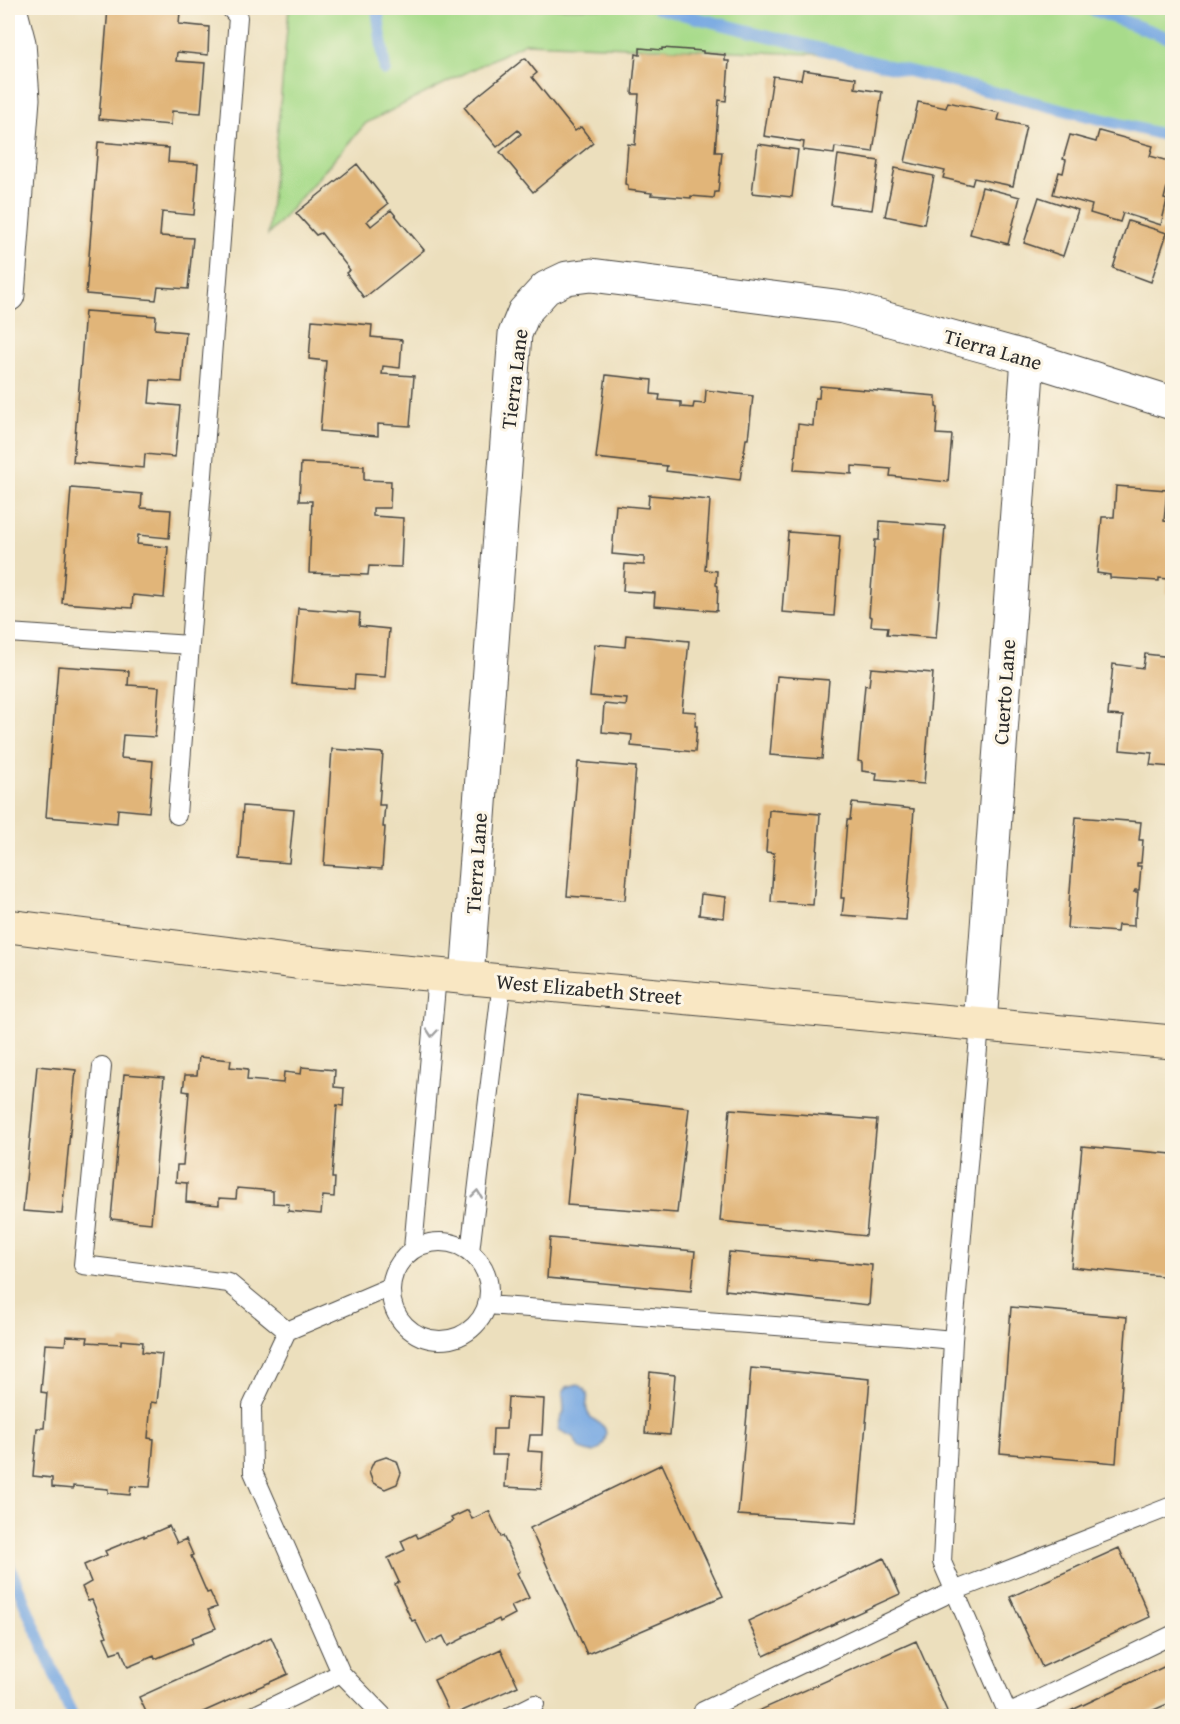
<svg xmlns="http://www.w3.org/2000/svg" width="1180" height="1724" viewBox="0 0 1180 1724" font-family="'Gentium Book Plus',serif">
  <rect width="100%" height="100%" fill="#fcf5e5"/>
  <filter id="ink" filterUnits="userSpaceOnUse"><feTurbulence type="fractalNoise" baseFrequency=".0167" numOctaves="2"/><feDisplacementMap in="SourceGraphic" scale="12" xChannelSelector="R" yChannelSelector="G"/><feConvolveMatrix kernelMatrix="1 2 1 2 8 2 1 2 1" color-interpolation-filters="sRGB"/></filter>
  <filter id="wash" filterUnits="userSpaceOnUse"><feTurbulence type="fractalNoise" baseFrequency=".008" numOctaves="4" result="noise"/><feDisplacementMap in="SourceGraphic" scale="24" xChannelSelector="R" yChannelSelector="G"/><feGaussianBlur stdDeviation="1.35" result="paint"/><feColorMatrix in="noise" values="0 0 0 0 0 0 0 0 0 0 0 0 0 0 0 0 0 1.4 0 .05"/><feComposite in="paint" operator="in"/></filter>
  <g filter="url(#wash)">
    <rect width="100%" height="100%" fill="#ecdfbd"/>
    <path fill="#a8db8b" stroke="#6a835b" stroke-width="1.5" d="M289,8H1172V138L866,56L525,43L366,123L268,235Z"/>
    <path fill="#77a8e2" stroke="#516a86" stroke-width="1.5" d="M578,1384C596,1396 582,1401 588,1413C591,1421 602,1422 605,1429C608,1438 602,1451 593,1452C588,1453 583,1450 579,1448L573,1437L559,1430V1423L564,1412L563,1391L567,1387Z"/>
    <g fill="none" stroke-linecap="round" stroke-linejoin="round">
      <path stroke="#77a8e2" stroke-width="12" d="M377,8L385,70
        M657,8L1172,137
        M1088,8L1172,39
        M8,1563L72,1716"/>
    </g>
    <g id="blocks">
      <path fill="#e1b579" d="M108,8H139L180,11L179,24L209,27L208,55L177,52L176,61L205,63L201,113L172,111L171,125L99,119Z
        M640,48L662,50V48L703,51V53L725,55V61H729L726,101L719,100L715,152H722L718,192H715L714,198L691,196V198L651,195L652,193L628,190V185L625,184L628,144L635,145L639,94H632L636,54L640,55Z
        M525,58L537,73L532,77L575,131L581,127L593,143L533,192L500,152L521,134L518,130L497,147L464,107Z
        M803,70L856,78L855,88L882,92L873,152L835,147L834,154L803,150L804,142L764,136L773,76L801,80Z
        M918,102L946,108L948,102L1000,113L998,120L1026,126L1013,186L974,178L972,185L943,178L945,171L905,162Z
        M1099,131L1153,146L1150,156L1172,162V182L1171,188L1167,187L1164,199L1167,200L1161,225L1123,213L1120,222L1090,213L1092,205L1053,194L1059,172L1063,173L1066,160L1063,159L1070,135L1096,142Z
        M98,142L169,148L168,162L198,164L194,215L162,212L160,236L193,238L188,289L158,287L156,300L86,294Z
        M758,144L798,150L792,197L752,193Z
        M838,155L879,161L872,210L831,205Z
        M357,164L388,204L367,221L371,226L391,210L424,250L364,298L346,273L350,270L321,233L316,235L296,213Z
        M895,168L934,176L924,224L885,216Z
        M982,187L1020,197L1008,244L970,234Z
        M1039,197L1078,210L1063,256L1024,243Z
        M1128,221L1167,233L1151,282L1113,268Z
        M85,311L156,316L155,329L186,332L182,382L151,380L149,403L180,406L175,457L145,454L144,468L73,462Z
        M312,320L372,325L371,337L402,340L400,368L383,366L382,374L414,376L410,426L378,424V436L320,431L326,361L309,359Z
        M606,375L652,380L651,394L660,395L659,400L681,402V407L693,408L694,403L705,404L706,390L753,396L748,439H746L740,480L666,471L667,466L596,458Z
        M820,386L936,396V407L938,408L936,434L952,435L948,482L890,476L891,469L852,466V474L794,470L798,424L813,426L815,398H819Z
        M301,463L364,466V480L391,481L390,508H373V516L403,518L401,567L369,566L368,575L309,573L312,501H299Z
        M1116,486L1167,490L1164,521L1172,522V594H1167L1168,579L1159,578V581L1110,578V575L1097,573L1102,517H1114Z
        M71,488L142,494L141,508L171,510L169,538L138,535L137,544L168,547L164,598L133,595L132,608L62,603Z
        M649,495L710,500L705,570L717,571L716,585L718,586L717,611L654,606L655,593L623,591L625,564L644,565V557L612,554L616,505L648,508Z
        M880,521L945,526L936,638L887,634L888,627L871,626L872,617L869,616L875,540H879Z
        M788,532L840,536L834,616L782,612Z
        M298,608L360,613L359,626L389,629L385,677L355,675L354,689L292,684Z
        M626,635L689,641L682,711L696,712L695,726H697L695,752L631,746L632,735L602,732L604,704L626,706L627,699L590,696L595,644L625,647Z
        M1145,654L1172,657V767L1150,765L1152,753L1120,750L1123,716L1108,715L1113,664L1143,668Z
        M58,666L129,671L128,685L159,687L155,737L123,735L121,758L153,761L149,812L118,809L117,823L46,817Z
        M871,668L933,673L924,784L876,780L877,773L862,771V762L858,761L865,685L869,686Z
        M777,676L829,680L822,759L770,755Z
        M332,749L383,753L379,805H385L383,827H385L382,869L324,865Z
        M578,762L636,767L625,900L567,896Z
        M852,803L914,809L906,920L842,915L844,898H841L847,820H850Z
        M243,806L294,810L289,863L239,859Z
        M769,810L820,814L813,905L771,902L774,853L766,852Z
        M1076,817L1141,822L1139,840H1143L1141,863H1137V866H1141L1139,890H1135L1134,892H1138L1136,917H1134V926L1118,925L1117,932L1067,928Z
        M701,894L726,897L724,918L699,915Z
        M199,1057L231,1060L230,1067L248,1069L247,1080L283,1083L284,1072L301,1074L302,1067L335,1070L334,1087L344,1088L343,1106L337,1105L332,1178H335L334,1197L323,1196L321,1214L288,1211L289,1204L273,1203V1191L237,1188L236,1199L219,1198V1205L186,1202L187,1183L176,1182L177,1165H183L189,1092L183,1091L185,1075H197Z
        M37,1066L76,1070L62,1214L23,1211Z
        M124,1074L164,1077L151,1223L111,1219Z
        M577,1095L689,1108L677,1213L567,1205Z
        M730,1109L877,1120L866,1236L720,1221Z
        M1082,1146L1172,1154V1277L1071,1267Z
        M550,1238L695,1251L691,1291L547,1278Z
        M729,1252L872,1265L869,1305L725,1290Z
        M1011,1307L1127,1317L1116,1463L1000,1453Z
        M66,1336L88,1337L87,1342L121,1344V1340L143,1342L142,1352L162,1354L157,1403L151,1402L148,1438L154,1439L150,1487L131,1486L130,1495L108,1493V1489L73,1486V1489L52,1487V1478L33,1476L37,1428H44L47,1393L41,1392L45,1344L65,1345Z
        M751,1368L870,1379L857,1523L738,1515Z
        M650,1372L675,1375L670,1435L645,1433Z
        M508,1397L544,1399L542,1435H530L528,1451L543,1452L541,1489L505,1487L507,1455H492L493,1429H506Z
        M386,1457L397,1461L401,1473L397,1484L385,1489L373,1483L369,1472L374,1461Z
        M662,1464L723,1596L587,1654L530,1528Z
        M468,1510L472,1519L489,1511L501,1537L503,1536L520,1571L517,1573L529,1598L511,1606L515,1614L500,1622L499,1619L463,1636L464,1638L448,1646L443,1636L427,1644L415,1620L412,1621L395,1584L399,1582L388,1558L405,1550L401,1541L416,1534L418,1538L453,1521L451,1518Z
        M169,1526L177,1543L186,1539L193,1555L191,1556L207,1593L210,1592L217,1607L208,1610L216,1628L191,1638L193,1643L155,1659L154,1656L128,1667L121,1650L111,1653L104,1637L107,1636L92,1600L88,1601L82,1587L91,1582L84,1565L107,1555L105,1551L144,1535V1537Z
        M1119,1548L1150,1617L1042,1667L1010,1597Z
        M884,1558L900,1594L764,1656L748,1621Z
        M271,1637L288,1674L194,1716H148L139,1697Z
        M916,1641L947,1711L934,1716H747Z
        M501,1649L518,1686L451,1716L434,1680Z
        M1172,1663V1702L1140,1716H1067L1066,1713Z"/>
    </g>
  </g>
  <g filter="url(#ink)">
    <use href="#blocks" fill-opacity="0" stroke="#484641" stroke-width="1.5"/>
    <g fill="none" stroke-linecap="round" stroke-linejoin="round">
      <g stroke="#484641" stroke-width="20">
        <path id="lane" d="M8,633L190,645
          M177,815L238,17L230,8
          M102,1066L83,1265L229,1283L287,1331L252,1406L253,1472L341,1673L383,1716
          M391 1291a49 49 0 1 1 98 0a49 49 0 1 1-98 0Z
          M413,1249L437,975
          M470,1252L502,981
          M487,1305L898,1335L953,1340L980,1025
          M287,1331L390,1287
          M953,1340L942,1562L1009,1716
          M253,1716L341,1673
          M511,1716L535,1704
          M706,1716L703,1711L954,1591L1172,1506
          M1004,1716L1172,1635"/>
      </g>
      <g stroke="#484641" stroke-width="35">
        <path id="street" d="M8,295L23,99L19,43L10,8
          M467,978L515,334L524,312L546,288L567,278L591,275L843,307L1028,358L1172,403
          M980,1025L1028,358"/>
      </g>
      <g stroke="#484641" stroke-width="35">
        <path id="secondary" d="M8,926L295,962L1172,1042"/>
      </g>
      <use href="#lane" stroke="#fff" stroke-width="18"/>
      <use href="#street" stroke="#fff" stroke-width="33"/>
      <use href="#secondary" stroke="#f9e7c3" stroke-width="33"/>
    </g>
    <defs><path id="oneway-chevron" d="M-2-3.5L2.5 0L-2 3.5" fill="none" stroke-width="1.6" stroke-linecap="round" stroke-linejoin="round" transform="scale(1.5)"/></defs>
    <g stroke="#a0a0a0">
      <use href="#oneway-chevron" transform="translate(432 1033) rotate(95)"/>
      <use href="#oneway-chevron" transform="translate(477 1194) rotate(-83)"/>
    </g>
  </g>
  <g text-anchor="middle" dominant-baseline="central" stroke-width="6" stroke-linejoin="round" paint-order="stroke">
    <g font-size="21" fill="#2b2b2b" stroke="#fcf5e5">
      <text transform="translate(993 349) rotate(16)">Tierra Lane</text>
      <text transform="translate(514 379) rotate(-83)">Tierra Lane</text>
      <text transform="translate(1004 692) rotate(-86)">Cuerto Lane</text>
      <text transform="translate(476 863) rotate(-86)">Tierra Lane</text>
      <text transform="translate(589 989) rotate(5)">West Elizabeth Street</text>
    </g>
  </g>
  <rect width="1180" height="1724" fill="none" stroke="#fcf5e5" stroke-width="30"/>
</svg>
